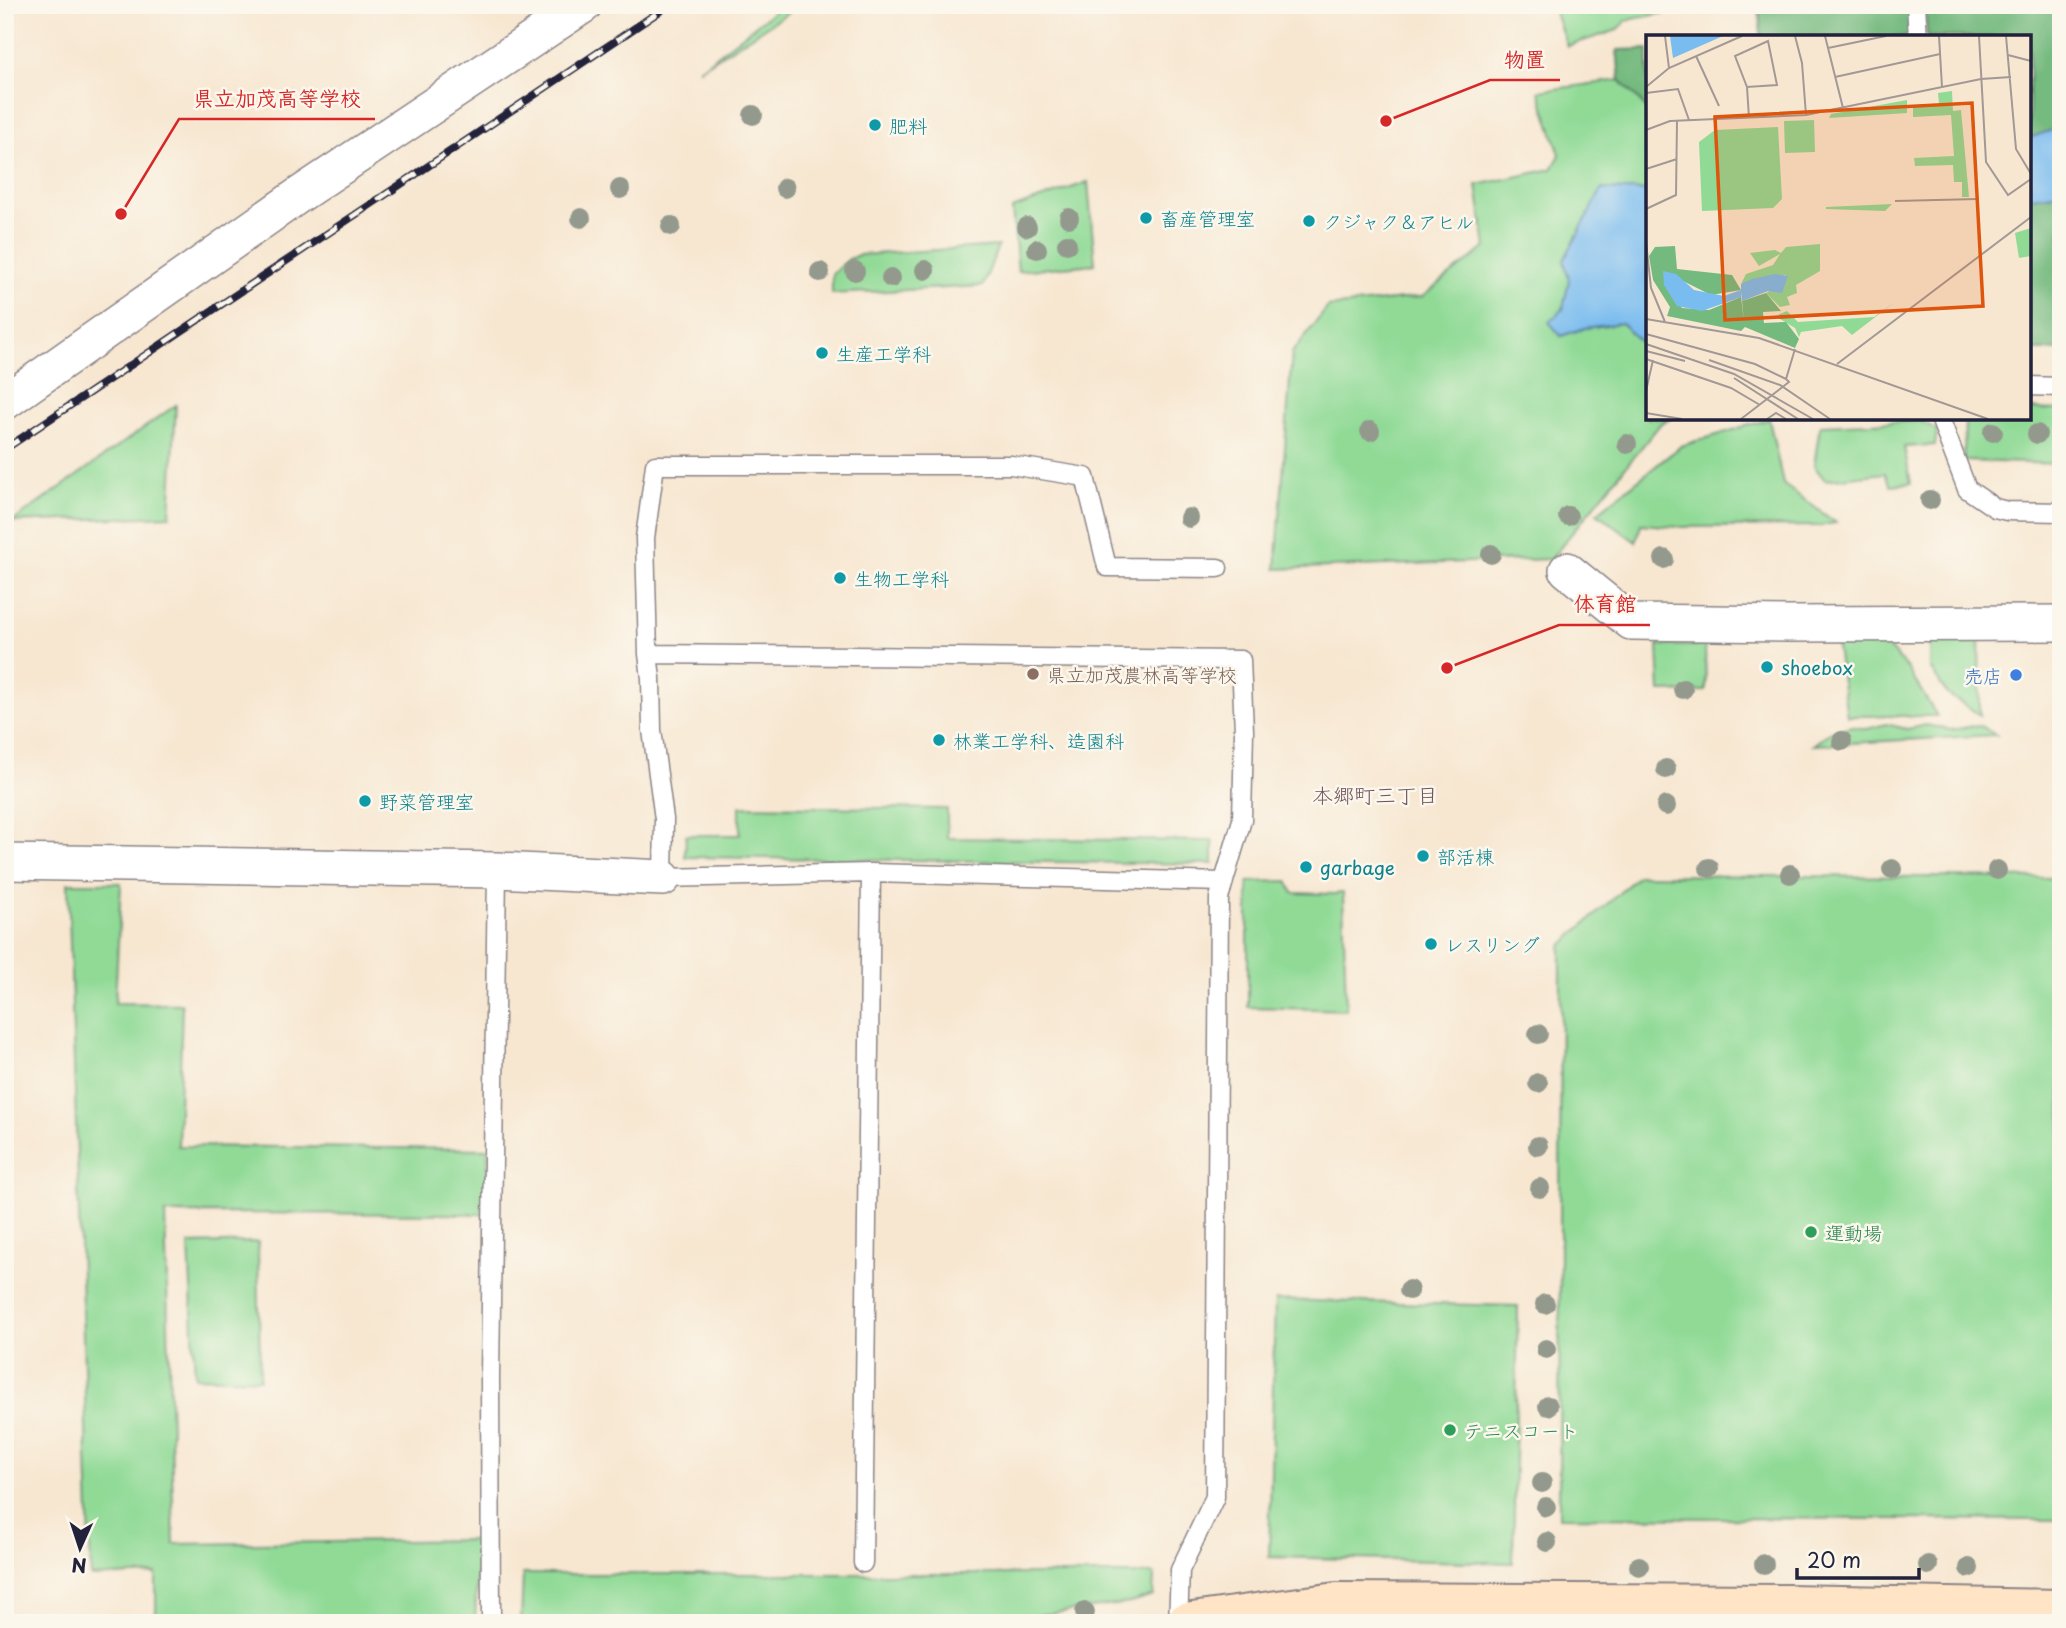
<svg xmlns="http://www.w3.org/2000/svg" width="2066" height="1628" viewBox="0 0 2066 1628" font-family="'Playpen Sans','Klee One',sans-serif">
  <rect width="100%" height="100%" fill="#fbf7ec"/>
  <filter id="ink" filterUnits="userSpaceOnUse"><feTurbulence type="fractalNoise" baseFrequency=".0143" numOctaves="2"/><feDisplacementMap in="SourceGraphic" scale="14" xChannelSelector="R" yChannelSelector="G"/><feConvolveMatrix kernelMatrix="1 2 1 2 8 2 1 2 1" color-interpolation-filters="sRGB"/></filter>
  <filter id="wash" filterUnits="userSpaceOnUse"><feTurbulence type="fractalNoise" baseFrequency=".00686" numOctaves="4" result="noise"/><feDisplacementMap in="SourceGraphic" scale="28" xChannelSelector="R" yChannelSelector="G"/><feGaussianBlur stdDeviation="1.57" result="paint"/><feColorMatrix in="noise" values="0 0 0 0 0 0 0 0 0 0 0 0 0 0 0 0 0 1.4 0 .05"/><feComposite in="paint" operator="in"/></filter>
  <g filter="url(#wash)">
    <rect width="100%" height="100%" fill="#f7e7d1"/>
    <path fill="#90da96" stroke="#597e68" stroke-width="2" d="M782,5H800L698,70Z
      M1552,5H1651L1664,13L1627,20L1618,30L1567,46Z
      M1620,80L1648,110V191L1602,189L1564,260L1569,280L1563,309L1561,336L1585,328L1621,323L1648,349V418H1672L1661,423L1551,559L1276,569L1292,353L1328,307L1422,297L1486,247L1477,185L1552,169L1560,155L1539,91Z
      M1088,182L1095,264L1018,271L1012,209Z
      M998,246L983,286L832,294V274L849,259L858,255Z
      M176,405L170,516L12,522Z
      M2029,409L2061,410V464L1964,461L1965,418H2029Z
      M1769,419L1783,484L1836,523L1818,526L1679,527L1641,524L1636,542L1597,513L1681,446Z
      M1921,421L1937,430L1935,445L1904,447L1911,483L1891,485L1885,473L1825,480L1814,466L1820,425Z
      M1930,628H1979L1980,715L1947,694L1930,668Z
      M1835,635L1878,636L1907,668L1937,716H1847Z
      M1658,645L1705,646L1706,691L1660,692Z
      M1886,724L1907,729L1926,725L1951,730L1979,725L1996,735L1813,745L1830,732L1851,726L1867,729Z
      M740,806L947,809V838L1213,841V864L685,857L686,835H740Z
      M1639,875L2061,878V1520L1559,1517L1561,946Z
      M1287,881L1293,893L1335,894L1343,893L1346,1010L1248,1007V882Z
      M68,883H121L115,1003L182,1004L178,1146L488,1149L487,1214L165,1213L174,1544L478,1540L475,1623H156V1574L91,1577Z
      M258,1242L260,1379L195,1377L189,1244Z
      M1275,1300L1518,1306L1513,1563L1269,1557Z
      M523,1574H1154L1153,1596L1130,1603L975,1623H521Z"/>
    <path fill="#74ba7f" stroke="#4b6e5d" stroke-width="2" d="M1759,5H1916L1918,37H1761Z
      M1925,5H2061V127L2029,138V37H1927Z
      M1648,49V110L1620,80L1617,50Z
      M2061,193V350H2029V197Z"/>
    <path fill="#79bcef" stroke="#4e6f95" stroke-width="2" d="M2061,127V193L2029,197V138Z
      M1602,189L1648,191V349L1621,323L1585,328L1561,336L1549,322L1563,309L1569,280L1564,260Z"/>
  </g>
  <g filter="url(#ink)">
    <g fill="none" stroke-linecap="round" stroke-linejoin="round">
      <g stroke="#8c8486" stroke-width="21">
        <path id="lane" d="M1916,5L1918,37
          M2029,386L2061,387
          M1940,418L1967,489L1995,508L2007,511L2061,512
          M1218,568L1107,567L1085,477L1011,465H655L645,538L648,654L651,678L652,730L664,819L663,878L871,873L1224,882
          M648,654L1241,660L1244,731L1242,820L1219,898L1215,1497L1180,1570L1178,1623
          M863,1563L871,873
          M491,1623L490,1376L497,870"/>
      </g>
      <g stroke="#8c8486" stroke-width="38">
        <path id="street" d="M5,402L299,195L584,5
          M1567,570L1631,622L1788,624L2061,623
          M5,862L497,870L663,878"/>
      </g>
      <g stroke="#8c8486" stroke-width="42">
        <path id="secondary" d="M1185,1623L1336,1602L1788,1604L2061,1609"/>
      </g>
      <use href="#lane" stroke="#fff" stroke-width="18"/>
      <use href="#street" stroke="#fff" stroke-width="35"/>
      <use href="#secondary" stroke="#ffe4c6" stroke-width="38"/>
      <g stroke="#22223b" stroke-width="8">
        <path id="rail" d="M5,449L669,5"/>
      </g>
      <use href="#rail" stroke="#fbf7ec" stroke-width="5" stroke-dasharray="16" stroke-linecap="butt"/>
    </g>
    <g fill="#94998d">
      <circle cx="753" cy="115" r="10"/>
      <circle cx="785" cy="188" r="10"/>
      <circle cx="620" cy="189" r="10"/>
      <circle cx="581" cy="218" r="10"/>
      <circle cx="1069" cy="218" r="10"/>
      <circle cx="671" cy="226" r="10"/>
      <circle cx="1027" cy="227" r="10"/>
      <circle cx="1067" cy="244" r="10"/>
      <circle cx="1037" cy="249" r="10"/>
      <circle cx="925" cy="270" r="10"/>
      <circle cx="855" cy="271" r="10"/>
      <circle cx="820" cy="272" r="10"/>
      <circle cx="891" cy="278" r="10"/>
      <circle cx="1370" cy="431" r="10"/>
      <circle cx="1993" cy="432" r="10"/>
      <circle cx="2037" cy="434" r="10"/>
      <circle cx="1627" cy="444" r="10"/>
      <circle cx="1930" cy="500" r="10"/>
      <circle cx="1568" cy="516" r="10"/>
      <circle cx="1189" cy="518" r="10"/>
      <circle cx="1491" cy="554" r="10"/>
      <circle cx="1664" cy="559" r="10"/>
      <circle cx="1683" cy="689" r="10"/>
      <circle cx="1842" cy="741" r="10"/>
      <circle cx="1666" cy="769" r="10"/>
      <circle cx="1666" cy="806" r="10"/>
      <circle cx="1709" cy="868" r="10"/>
      <circle cx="1892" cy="869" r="10"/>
      <circle cx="1997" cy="870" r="10"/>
      <circle cx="1790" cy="874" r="10"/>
      <circle cx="1538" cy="1034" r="10"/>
      <circle cx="1538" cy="1083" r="10"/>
      <circle cx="1538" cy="1146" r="10"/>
      <circle cx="1540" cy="1188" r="10"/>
      <circle cx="1409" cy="1290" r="10"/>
      <circle cx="1545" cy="1304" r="10"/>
      <circle cx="1546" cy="1349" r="10"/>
      <circle cx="1548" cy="1406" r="10"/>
      <circle cx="1542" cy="1483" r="10"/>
      <circle cx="1546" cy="1507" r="10"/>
      <circle cx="1547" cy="1542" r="10"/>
      <circle cx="1764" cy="1564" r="10"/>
      <circle cx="1928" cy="1565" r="10"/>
      <circle cx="1639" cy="1566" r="10"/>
      <circle cx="1969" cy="1568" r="10"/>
      <circle cx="1085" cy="1612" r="10"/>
    </g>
  </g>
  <g fill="#0f9aa8" stroke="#fbf7ec" stroke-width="2.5">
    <circle cx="875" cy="125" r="7"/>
    <circle cx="1146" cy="218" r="7"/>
    <circle cx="1309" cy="221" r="7"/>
    <circle cx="822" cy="353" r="7"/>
    <circle cx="840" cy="578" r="7"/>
    <circle cx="1767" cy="667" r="7"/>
    <circle cx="939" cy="740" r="7"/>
    <circle cx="365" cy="801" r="7"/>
    <circle cx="1423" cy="856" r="7"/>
    <circle cx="1306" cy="867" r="7"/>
    <circle cx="1431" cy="944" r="7"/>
  </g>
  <circle fill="#8d6e63" stroke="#fbf7ec" stroke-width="2.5" cx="1033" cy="674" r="7"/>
  <circle fill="#3f7fe0" stroke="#fbf7ec" stroke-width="2.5" cx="2016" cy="675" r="7"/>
  <g fill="#2e9e5b" stroke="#fbf7ec" stroke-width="2.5">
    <circle cx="1811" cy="1232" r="7"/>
    <circle cx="1450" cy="1430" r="7"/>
  </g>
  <g text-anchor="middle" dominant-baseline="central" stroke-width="5" stroke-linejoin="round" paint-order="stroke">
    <g font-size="19" fill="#0d838f" stroke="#fbf7ec" text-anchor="start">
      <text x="889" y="125">肥料</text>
      <text x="1160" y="218">畜産管理室</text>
      <text x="1323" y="221">クジャク＆アヒル</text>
      <text x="836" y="353">生産工学科</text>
      <text x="854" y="578">生物工学科</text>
      <text x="1781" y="667">shoebox</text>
      <text x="953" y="740">林業工学科、造園科</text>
      <text x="379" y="801">野菜管理室</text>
      <text x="1437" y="856">部活棟</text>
      <text x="1320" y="867">garbage</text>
      <text x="1445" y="944">レスリング</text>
    </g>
    <g font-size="19" fill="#785e54" stroke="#fbf7ec" text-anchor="start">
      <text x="1047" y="674">県立加茂農林高等学校</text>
    </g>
    <g font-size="19" fill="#366cbe" stroke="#fbf7ec" text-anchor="end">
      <text x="2002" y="675">売店</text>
    </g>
    <g font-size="19" fill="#27864d" stroke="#fbf7ec" text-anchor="start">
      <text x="1825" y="1232">運動場</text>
      <text x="1464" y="1430">テニスコート</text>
    </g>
    <g font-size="21" fill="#6e535b" stroke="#fbf7ec">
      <text x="1375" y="794">本郷町三丁目</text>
    </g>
  </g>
  <g transform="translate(1646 35)">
    <rect width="385" height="385" fill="#f7e7d1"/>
    <path d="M306,56L307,76L315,75L323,162H316V147H308L307,130L269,131L268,123L308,121L305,80L267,82V71L293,69L292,58ZM261,65V78L183,83L185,79ZM168,85L169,117L139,118L138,86ZM132,92L136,164L127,173L56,176L53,107L69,95ZM246,169L239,176L180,174V172ZM385,193V221L373,223L369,198ZM174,209V236L150,250L151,258L141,262L144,270L134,272L120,258L139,247L140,240L95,249L100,239L127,230L134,219L113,231L104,218L129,215L135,218L140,212ZM249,267L206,300L196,291L155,297L153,302L149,293L129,281L141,276L152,287L228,282Z" fill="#90da96"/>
    <path d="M29,211L31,234L86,240L95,255L65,260L23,239L18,249L36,273L63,275L95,262L98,287L96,266L120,258L135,276L117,277L118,288L140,287L153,304L149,313L99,292L95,296L21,281L24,272L7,245L3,221L9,212Z" fill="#74ba7f"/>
    <path d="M24,1H77L27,23ZM17,236L30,239L48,255L78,261L95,255V249L106,244L129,239L142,241L136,258L122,256L96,266L95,256V262L56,276L31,271L18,250Z" fill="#79bcef"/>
    <path fill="none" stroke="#a29895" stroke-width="2" d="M19,1L23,33M149,1L156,28L160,80M179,1L197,73M293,1L296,52M333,1L340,127L362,160L385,144M360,1L370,114L385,139M122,6L131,50L101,52L89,21ZM182,13L240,1M362,20L385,26M50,21L73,71M189,42L294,19M0,52L23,33L96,1M101,52L103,83M0,58L32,54L43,85M0,95L24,86L160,80L335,44L365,42M0,134L31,124M249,166L332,164M0,174L30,160L31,86M0,207L5,253L19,287M0,284L113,303L342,384M0,299L109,329L140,344L149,314M0,309L88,339L167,384M0,316L39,326M0,324L85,353L114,370M63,325L134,350L184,384M191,329L385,182M88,343L152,384M0,356L7,325M0,378L36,384M95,384L143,347L140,344M121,384L130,378L140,384"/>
    <path fill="#de560e" fill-opacity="0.15" stroke="#de560e" stroke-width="3.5" d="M326,68L337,271L79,285L69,82Z"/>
    <rect width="385" height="385" fill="none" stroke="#22223b" stroke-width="3.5"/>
  </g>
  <path fill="none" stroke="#d62828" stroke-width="2.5" d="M1386 121L1490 80H1560M121 214L179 119H375M1447 668L1559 625H1650"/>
  <g fill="#d62828" stroke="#fbf7ec" stroke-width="2.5">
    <circle cx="1386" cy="121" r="7"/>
    <circle cx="121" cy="214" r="7"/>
    <circle cx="1447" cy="668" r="7"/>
  </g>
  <g font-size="21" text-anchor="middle" font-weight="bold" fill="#d62828" stroke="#fbf7ec" stroke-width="5" stroke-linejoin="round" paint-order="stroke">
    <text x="1525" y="67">物置</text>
    <text x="277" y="106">県立加茂高等学校</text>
    <text x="1605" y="611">体育館</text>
  </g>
  <rect width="2066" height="1628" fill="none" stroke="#fbf7ec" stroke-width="28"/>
  <g transform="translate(80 1548) rotate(183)" stroke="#fbf7ec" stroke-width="5" paint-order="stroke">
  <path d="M0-5L12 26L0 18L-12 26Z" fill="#22223b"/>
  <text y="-10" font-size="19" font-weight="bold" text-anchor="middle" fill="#22223b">N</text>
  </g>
  <path d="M1797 1568v10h122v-10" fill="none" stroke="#22223b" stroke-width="3.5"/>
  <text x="1807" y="1568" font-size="21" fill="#22223b" stroke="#fbf7ec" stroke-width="5" paint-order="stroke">20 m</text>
</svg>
